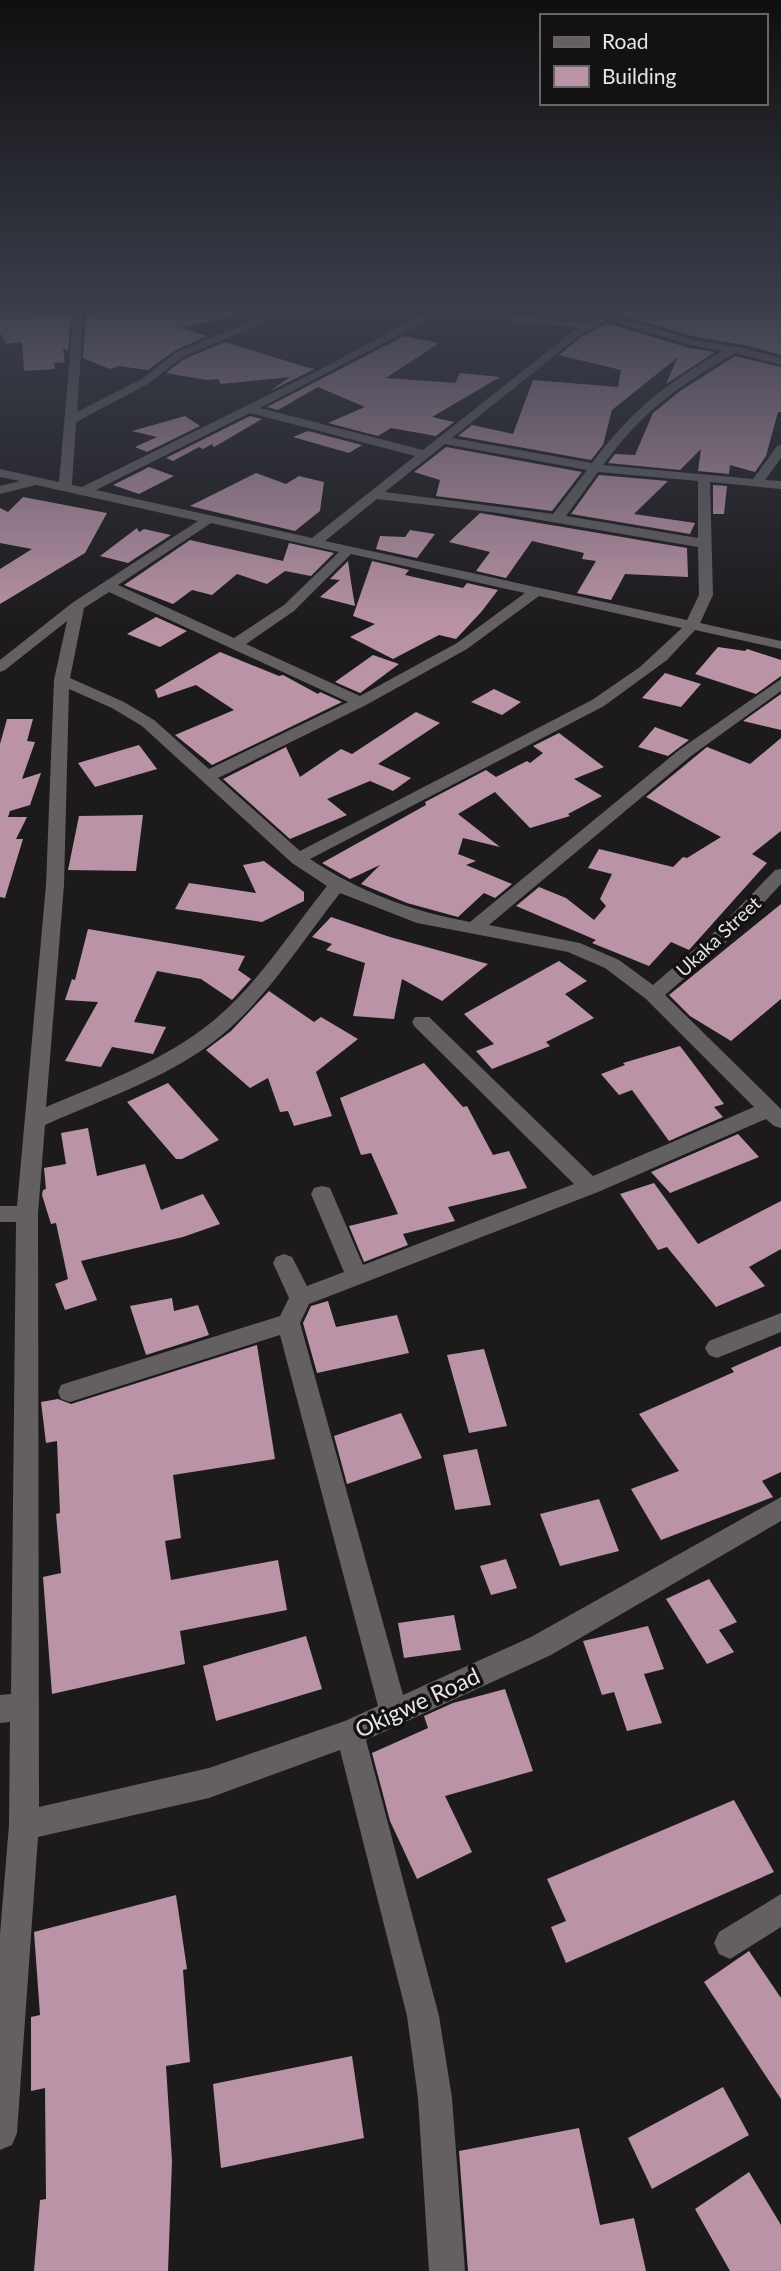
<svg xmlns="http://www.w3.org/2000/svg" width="781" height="2271" viewBox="0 0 781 2271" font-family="Lato,sans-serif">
  <rect width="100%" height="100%" fill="#1d1a1c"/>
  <path fill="#ba94a6" d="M0,309H32L38,315L71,314L68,351L63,349L65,362L54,363L55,369L24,371L22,342L7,344L0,333Z
    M100,309H231L232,316L181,328L207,336L174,351L148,370L118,366L110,369L83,358L86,313L101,312Z
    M626,309H781V355L745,345L696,337L621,315Z
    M607,323L689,348L715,352L666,384L678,357L612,410L603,445L591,460L458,436L472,425L513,434L533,380L618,387L621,370L559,355L581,337Z
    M404,336L439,343L386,378L455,383L460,373L500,377L432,417L454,422L436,436L391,428L378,436L328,423L365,407L318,387L278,410L267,407Z
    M225,342L306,367L315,369L270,391L290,377L221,384L218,379L207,380L166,373L184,359Z
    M735,356L781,367V412H778L766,456L755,472L730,465L729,474L698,471L701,449L680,470L608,463L615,454L635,455L653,413L680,391Z
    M185,416L200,426L147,452L135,447L157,437L132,431Z
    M250,416L262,419L214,447L212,444L203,449L199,447L173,461L166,458Z
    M308,431L362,445L349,453L293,437Z
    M446,447L582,472L552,511L436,496L440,480L414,472Z
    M149,467L174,476L139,494L113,485Z
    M256,473L286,484L299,476L324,482L320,511L295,531L190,506Z
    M599,475L668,481L634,514L695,523L690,534L571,514Z
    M713,485L727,486L724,514H713Z
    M23,497L107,513L85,553L0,604V569L32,549L0,543V508L8,512Z
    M480,513L687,548L688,577L625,574L611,600L577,593L596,561L582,559L584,553L532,541L506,578L476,571L490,552L449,542Z
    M137,528L139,532L144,529L171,535L128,563L100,556Z
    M410,530L435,534L417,558L376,549L380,536L405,537Z
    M190,540L283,561L289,543L334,553L311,576L285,571L267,584L237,574L212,595L192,590L173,604L124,585Z
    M348,561L351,582L355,606L320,597L340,580L330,579Z
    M372,561L409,570L405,575L463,588L467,583L498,590L482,611L456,639L439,635L393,659L350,637L375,624L353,616Z
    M156,617L187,631L160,647L127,634Z
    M718,647L745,651L747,649L781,660V676L756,694L695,674Z
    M220,652L279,676L283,675L318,694L320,692L342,702L212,765L175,735L234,710L196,685L158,698L155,690Z
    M373,655L399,664L360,693L335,682Z
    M665,673L701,684L681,707L642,698Z
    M494,689L521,702L502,715L471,702Z
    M781,694V730L743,721Z
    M416,712L440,723L378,764L411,778L393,791L370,781L327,799L347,815L290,839L223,779L286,747L300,777L341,749L352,754Z
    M7,719H33L27,741L35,742L22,779L41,773L30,805L10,811L8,817H27L16,839H23L5,898L0,897V744Z
    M655,727L689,740L668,756L638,747Z
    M559,733L604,767L574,779L602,796L568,814L570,816L530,828L495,792L458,814L500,847L463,838L458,854L476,861L466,865L512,884L495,898L484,893L458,917L407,903L361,884L380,865L350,879L322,863L426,805L425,802L486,770L496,777L527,761L530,763L543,753L533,746Z
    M781,738V831L752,854L767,863L689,950L671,942L649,966L592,943L596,940L516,906L539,887L566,898L594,920L606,906L600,899L612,874L588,868L599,849L673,867L683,857L687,858L721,837L646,797L707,747L750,764Z
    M139,745L157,769L95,787L78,763Z
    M143,815L136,871L68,870L79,816Z
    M264,861L304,892V901L262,922L175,909L189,883L256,893L243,865Z
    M781,904V999L731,1041L690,1016L669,995Z
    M331,917L390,937L488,964L442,1001L402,979L394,1019L353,1016L365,963L326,950L332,944L312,937Z
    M88,929L245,956L238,970L251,979L232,1000L201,979L157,971L134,1022L166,1027L153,1054L112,1047L101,1067L65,1061L98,1002L65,1000L72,979L75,980Z
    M559,961L587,981L565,994L594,1018L546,1042L550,1046L492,1069L476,1051L494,1044L464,1014Z
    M269,991L314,1022L321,1017L358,1039L316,1072L332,1116L294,1126L288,1111L280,1112L268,1078L250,1088L206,1050L231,1031Z
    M680,1046L724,1104L714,1107L723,1117L669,1141L632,1090L619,1095L601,1074L625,1065L623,1063Z
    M424,1063L463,1107L467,1106L493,1155L509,1151L527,1188L448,1207L455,1221L403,1234L408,1245L364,1262L349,1226L398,1214L371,1153L361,1155L340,1098Z
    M168,1083L219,1140L182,1159H176L127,1102Z
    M88,1128L97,1176L145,1164L161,1210L203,1194L220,1224L183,1237L81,1261L97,1300L65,1310L55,1284L68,1279L56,1223L51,1224L42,1195L43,1190L46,1189L44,1168L66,1164L61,1133Z
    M738,1134L759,1157L670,1193L651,1172Z
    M654,1183L698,1244L781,1201V1249L749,1267L765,1286L716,1307L667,1247L658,1250L620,1194Z
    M172,1298L174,1311L198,1305L209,1335L146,1355L130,1306Z
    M328,1301L336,1327L397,1315L409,1353L317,1373L303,1323L311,1306Z
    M257,1345L275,1459L173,1475L181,1538L165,1541L171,1580L278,1560L287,1610L180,1631L185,1664L52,1694L43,1577L61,1573L56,1514L60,1513L57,1441L46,1443L41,1402L58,1399L71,1404Z
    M781,1346V1472L762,1481L773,1497L661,1540L631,1489L679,1471L639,1414L734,1372L731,1368Z
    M484,1349L507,1426L469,1433L447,1355Z
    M401,1413L422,1458L347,1484L334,1436Z
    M477,1449L491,1505L455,1510L443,1455Z
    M599,1499L619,1551L560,1566L540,1514Z
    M506,1559L517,1588L491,1595L480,1566Z
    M709,1579L737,1622L719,1630L734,1652L707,1664L666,1599Z
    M454,1615L461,1650L404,1658L398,1623Z
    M648,1626L664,1669L644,1674L662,1723L627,1731L614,1692L602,1695L583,1641Z
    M306,1636L322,1689L216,1721L203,1666Z
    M505,1689L533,1771L445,1796L472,1852L417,1879L390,1821L372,1753L428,1728L424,1716L453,1703Z
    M734,1800L774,1872L566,1963L551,1927L566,1921L547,1879Z
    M176,1895L187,1969L183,1970L190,2062L166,2066L172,2161L168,2271H34L40,2200L46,2199L45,2088L31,2091V2017L40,2015L34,1932Z
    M749,1951L781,1998V2099L704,1982Z
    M352,2056L364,2138L221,2168L213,2084Z
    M723,2087L749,2135L652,2189L628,2138Z
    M579,2128L600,2225L634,2218L646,2271H468L459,2151Z
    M749,2172L781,2225V2271H730L695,2209Z"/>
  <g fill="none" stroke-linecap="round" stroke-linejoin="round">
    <path fill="#646062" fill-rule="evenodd" d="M74,309H84L77,412L140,380L175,353L262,316L268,309H279L270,320L183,357L148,384L76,422L72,485L82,487L325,367L426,312L421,309H455L587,323L611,309H624L615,316L695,340L744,348L781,358V365L735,353C676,388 645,409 603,465L753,479L777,446L781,445V458L765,480L781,481V489L710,482L713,595L700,623L781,641V649L695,630L667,660L604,706L310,859C360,892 411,911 470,922L679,750L781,679V691L691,756L489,925L580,943L619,960L653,985L718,929L775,870L781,869V884L732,937L665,995L781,1109V1128L774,1126L766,1119L598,1192L309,1304L300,1323L403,1695L531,1637L781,1497V1521L551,1655L366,1740L439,2016L452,2098L465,2271H429L418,2098L407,2016L340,1750L209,1798L38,1837L17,2133L12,2145L0,2150V1934L9,1825L10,1722L0,1723V1695L11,1694L16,1222H0V1206H17L46,885L54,680L67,621L5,670L0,672V660L72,603L198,521L36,485L0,494V486L20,481L0,477V469L59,482ZM439,314L577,328L423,450L260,408ZM607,320L690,345L722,351C663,386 634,408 592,463L452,438L580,335ZM250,413L415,456L312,538L96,490ZM445,444L587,470L553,514L385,492ZM598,472L698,481V538L566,516ZM377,499L499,513L698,547L699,595L687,620L325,541ZM211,523L339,552L284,605L234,638L118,585ZM351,554L525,593L457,643L360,696L246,644L294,611ZM109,592L348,702L209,769L154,720L124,702L70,678L84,608ZM539,596L682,628L640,667L592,700L300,851L218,778L366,705L467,649ZM69,689L112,708L142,726L292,863L327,886C290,932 258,984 213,1021C164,1061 103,1083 46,1107L64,885ZM340,893L417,923L568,952L605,968L646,999L754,1107L593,1176L429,1017H415L412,1022L415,1027L574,1184L363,1265L330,1188L322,1186L314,1188L311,1194L344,1272L307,1286L292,1257L284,1254L276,1257L273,1263L289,1298L280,1316L70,1382L61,1385L58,1392L61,1399L70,1402L280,1335L378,1706L345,1721L209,1768L39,1807L38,1214L45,1125C107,1097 178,1075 229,1029C272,990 304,939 340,893Z
      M781,1313V1332L717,1358L709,1355L705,1348L709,1341Z
      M781,1894V1927L730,1959L719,1954L714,1943L719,1932Z"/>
  </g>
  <linearGradient id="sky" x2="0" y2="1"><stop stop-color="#100e0f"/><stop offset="0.49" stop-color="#3a3e4b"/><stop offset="1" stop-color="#3a3e4b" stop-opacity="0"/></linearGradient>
  <rect width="781" height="627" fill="url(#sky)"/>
  <g text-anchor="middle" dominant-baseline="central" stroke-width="7" stroke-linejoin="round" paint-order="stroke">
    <g font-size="19" fill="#e6e4e5" stroke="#141113">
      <text transform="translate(718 936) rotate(-43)">Ukaka Street</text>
    </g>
    <g font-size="23" fill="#e6e4e5" stroke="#141113">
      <text transform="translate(417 1702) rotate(-25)">Okigwe Road</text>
    </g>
  </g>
  <rect x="540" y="14" width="228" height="91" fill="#141113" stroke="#686567" stroke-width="2"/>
  <rect x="554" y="37" width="35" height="10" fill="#646062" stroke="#686567" stroke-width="2"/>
  <text x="602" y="49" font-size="21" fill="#e6e4e5">Road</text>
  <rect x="554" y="66" width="35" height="21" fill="#ba94a6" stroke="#686567" stroke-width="2"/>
  <text x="602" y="84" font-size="21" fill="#e6e4e5">Building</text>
</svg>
